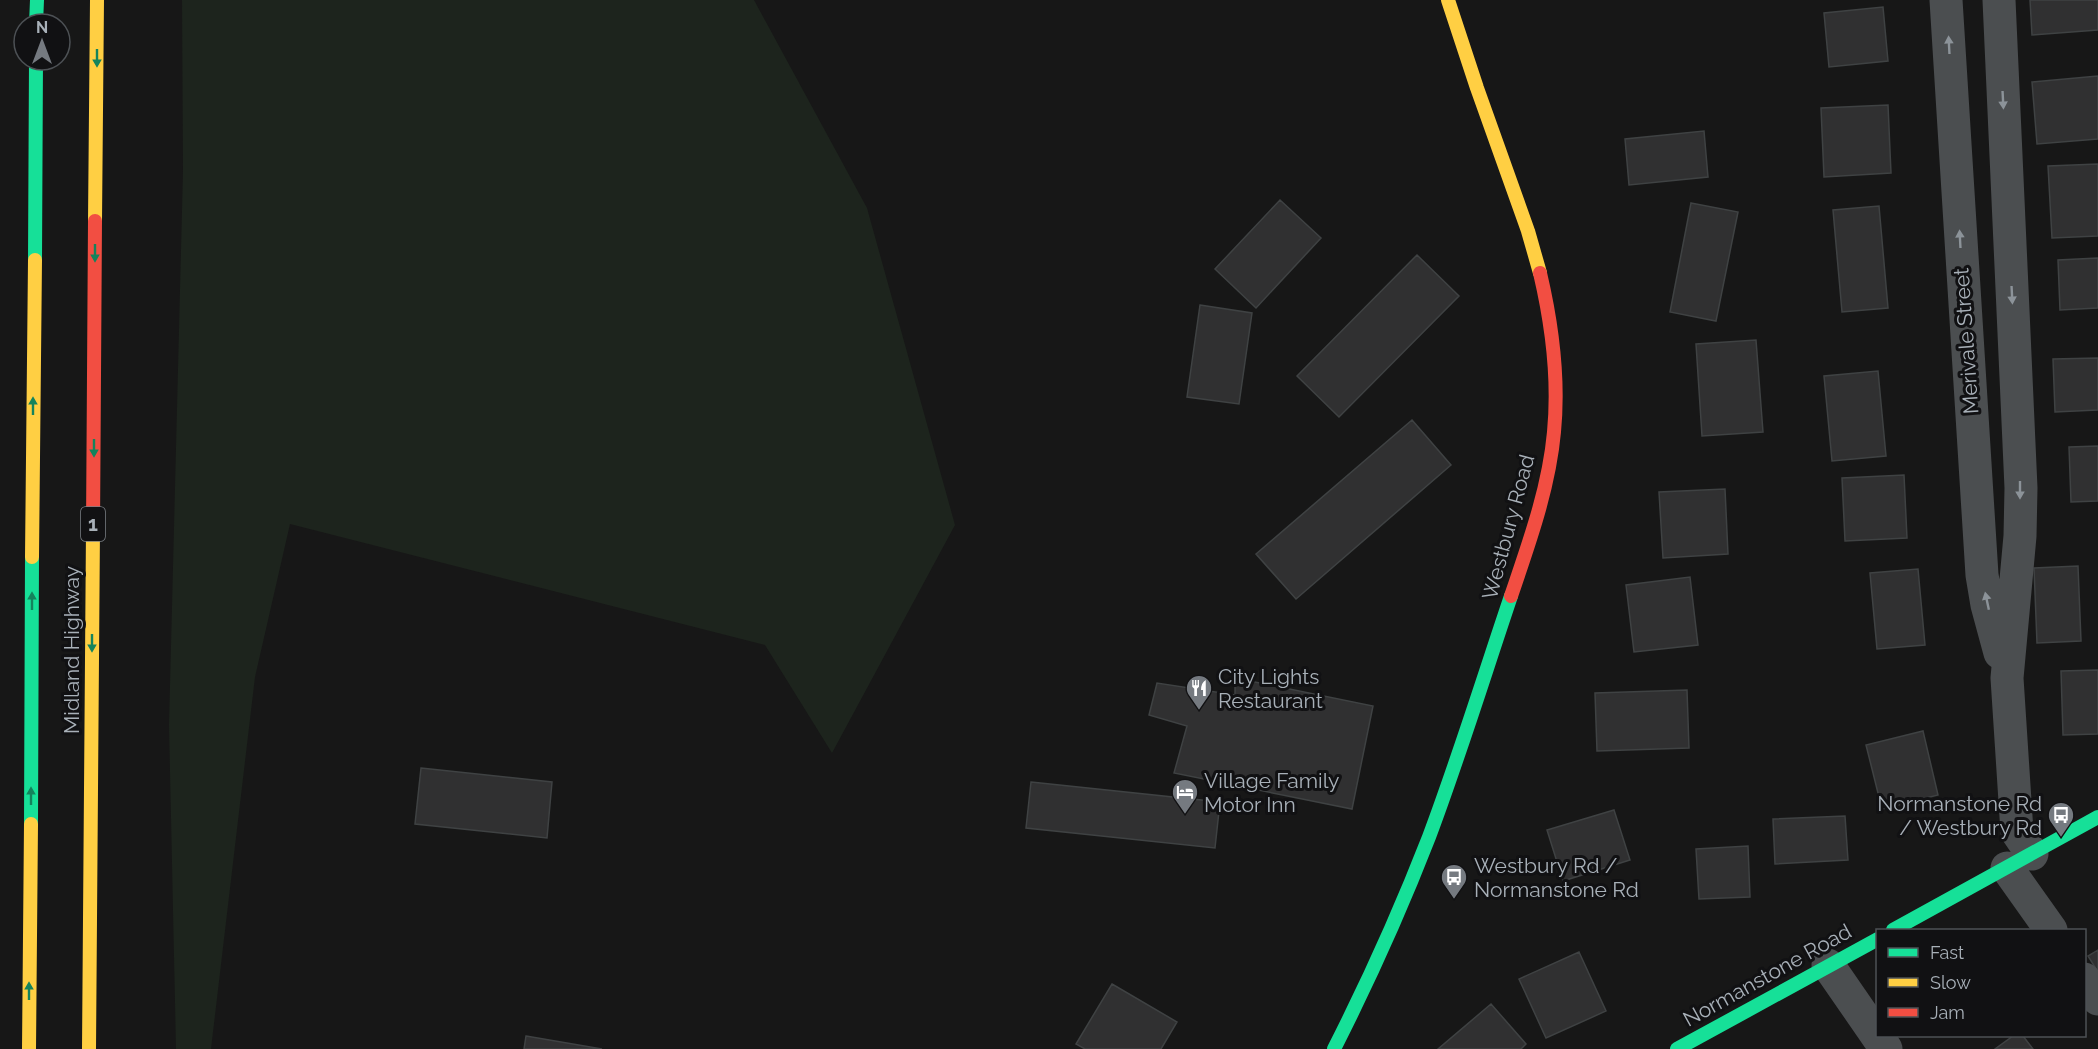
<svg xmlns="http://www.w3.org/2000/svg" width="2098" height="1049" viewBox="0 0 2098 1049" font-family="Raleway,sans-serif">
  <rect width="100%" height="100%" fill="#171717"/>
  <path fill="#1d241d" d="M182,0H754L867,208L955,525L832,753L765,645L290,524L255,677L211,1049H176L169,725L183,171Z"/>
  <path fill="#303031" stroke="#3f4243" stroke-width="1.5" d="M2030,0H2098V30L2032,35Z
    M1883,7L1888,61L1829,67L1824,13Z
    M2098,76V139L2037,144L2032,82Z
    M1888,105L1891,173L1824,177L1821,108Z
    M1704,131L1708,177L1629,185L1625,139Z
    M2098,164V236L2052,238L2048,166Z
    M1280,200L1321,238L1256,308L1215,269Z
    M1691,203L1738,212L1716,321L1670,312Z
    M1879,206L1888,308L1842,312L1833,210Z
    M1417,255L1459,296L1339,417L1297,376Z
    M2098,258V308L2060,310L2058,260Z
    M1200,305L1252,313L1239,404L1187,397Z
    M1756,340L1763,432L1702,436L1696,344Z
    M2098,358V410L2055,412L2053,359Z
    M1878,371L1886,456L1832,461L1824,376Z
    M1412,420L1451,465L1296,599L1256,554Z
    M2098,446V501L2071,502L2069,447Z
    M1904,475L1907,538L1845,541L1842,478Z
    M1725,489L1728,554L1663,558L1659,492Z
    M2078,566L2081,641L2037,643L2034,568Z
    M1918,569L1925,645L1877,649L1870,573Z
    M1690,577L1698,645L1634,652L1626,585Z
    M2098,670V734L2063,735L2061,671Z
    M1235,678L1373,706L1352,809L1174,773L1187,726L1149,715L1157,683L1235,695Z
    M1687,690L1689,748L1597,751L1595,693Z
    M1923,731L1938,795L1882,809L1866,745Z
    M421,768L552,782L547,838L415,824Z
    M1031,782L1220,802L1215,848L1026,828Z
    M1614,810L1630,860L1563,881L1547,830Z
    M1845,816L1848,860L1775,864L1773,819Z
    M1748,846L1750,897L1699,899L1696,849Z
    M2098,950V972L2088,956Z
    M1579,952L1606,1011L1546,1038L1519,979Z
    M1112,984L1177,1022L1161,1049H1085L1076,1044Z
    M1491,1004L1526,1044L1521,1049H1438Z
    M526,1036L602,1049H524Z
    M2013,1036H2023L2033,1049H1995Z"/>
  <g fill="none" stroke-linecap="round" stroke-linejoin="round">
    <path stroke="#4b4e50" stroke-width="33" d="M1946,0L1982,575L1987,605L2000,653
      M1999,0L2021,488L2020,536L2007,678L2017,832L2032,854
      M2007,868L2051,930
      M1828,965L1886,1049
      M2084,979L2098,999"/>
    <path stroke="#16e098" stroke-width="14" d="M36,24L37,0
      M35,260L36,60
      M31,824L32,557
      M1893,930L2098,817
      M1334,1049C1369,980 1401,909 1429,837C1459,757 1484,676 1511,596
      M1677,1049L1878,939"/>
    <path stroke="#ffcf43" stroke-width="14" d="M1448,0L1477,88L1528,231L1540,273
      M95,221L97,0
      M32,557L35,260
      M29,1049L31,824
      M89,1049L93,528"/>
    <path stroke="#f24e42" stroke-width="14" d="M93,528L95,221
      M1511,596C1529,543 1549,488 1554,432C1559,380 1552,324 1540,273"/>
  </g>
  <defs><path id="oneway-solid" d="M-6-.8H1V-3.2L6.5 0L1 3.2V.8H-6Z" transform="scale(1.5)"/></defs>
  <g fill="#8c9399">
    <use href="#oneway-solid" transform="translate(1949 45) rotate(-93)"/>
    <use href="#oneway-solid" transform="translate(2003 100) rotate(87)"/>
    <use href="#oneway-solid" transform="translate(1960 239) rotate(-93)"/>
    <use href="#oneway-solid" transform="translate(2012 295) rotate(87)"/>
    <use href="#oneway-solid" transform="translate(2020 490) rotate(90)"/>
    <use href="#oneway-solid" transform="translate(1987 601) rotate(-102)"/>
  </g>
  <g fill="#14835c">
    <use href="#oneway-solid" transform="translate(97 58) rotate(90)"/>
    <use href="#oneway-solid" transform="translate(95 253) rotate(90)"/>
    <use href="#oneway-solid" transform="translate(33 406) rotate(-90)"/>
    <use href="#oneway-solid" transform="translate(94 448) rotate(90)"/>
    <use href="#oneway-solid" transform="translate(32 601) rotate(-90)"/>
    <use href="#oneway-solid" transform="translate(92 643) rotate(90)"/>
    <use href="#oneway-solid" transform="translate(31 796) rotate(-90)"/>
    <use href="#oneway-solid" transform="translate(29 991) rotate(-90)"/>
  </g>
  <defs>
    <g id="restaurant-pin" transform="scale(1.35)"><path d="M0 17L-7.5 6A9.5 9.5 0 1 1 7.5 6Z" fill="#757a80" stroke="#111113"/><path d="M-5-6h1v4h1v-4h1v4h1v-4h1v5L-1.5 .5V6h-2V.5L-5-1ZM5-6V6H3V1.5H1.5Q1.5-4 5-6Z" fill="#fff"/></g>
    <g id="hotel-pin" transform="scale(1.35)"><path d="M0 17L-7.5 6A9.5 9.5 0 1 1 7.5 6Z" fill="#757a80" stroke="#111113"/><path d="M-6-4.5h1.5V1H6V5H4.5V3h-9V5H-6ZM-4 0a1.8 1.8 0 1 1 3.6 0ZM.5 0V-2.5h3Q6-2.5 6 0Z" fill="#fff"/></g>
    <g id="bus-pin" transform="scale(1.35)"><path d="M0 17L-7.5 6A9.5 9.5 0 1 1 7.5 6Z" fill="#757a80" stroke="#111113"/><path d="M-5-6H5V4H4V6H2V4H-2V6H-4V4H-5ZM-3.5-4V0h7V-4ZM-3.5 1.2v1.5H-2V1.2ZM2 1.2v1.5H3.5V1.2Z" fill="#fff"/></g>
  </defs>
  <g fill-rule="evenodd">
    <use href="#restaurant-pin" x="1199" y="688"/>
    <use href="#hotel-pin" x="1185" y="792"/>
    <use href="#bus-pin" x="2061" y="815"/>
    <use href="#bus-pin" x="1454" y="877"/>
  </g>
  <g text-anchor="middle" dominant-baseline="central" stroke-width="6" stroke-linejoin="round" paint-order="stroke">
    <rect fill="#111113" stroke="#7b8086" stroke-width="1.5" x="81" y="507" width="24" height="34" rx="4.5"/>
    <g font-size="20" font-weight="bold" fill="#a8b0b8">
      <text x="93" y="524">1</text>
    </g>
    <g font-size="21" fill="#a8b0b8" stroke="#111113">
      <text transform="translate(1966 341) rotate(-94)">Merivale Street</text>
      <text transform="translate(1508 527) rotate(-75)">Westbury Road</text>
      <text transform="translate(71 650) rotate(-90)">Midland Highway</text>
      <text transform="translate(1767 975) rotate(-29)">Normanstone Road</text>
    </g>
    <g font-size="21" fill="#a8b0b8" stroke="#111113" text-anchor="start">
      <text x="1218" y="676">City Lights<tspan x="1218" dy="24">Restaurant</tspan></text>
      <text x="1204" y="780">Village Family<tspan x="1204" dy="24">Motor Inn</tspan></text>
      <text x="2042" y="803" text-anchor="end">Normanstone Rd<tspan x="2042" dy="24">/ Westbury Rd</tspan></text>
      <text x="1474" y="865">Westbury Rd /<tspan x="1474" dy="24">Normanstone Rd</tspan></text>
    </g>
  </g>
  <rect x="1876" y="929" width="210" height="108" fill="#111113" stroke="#4d5155" stroke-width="1.5"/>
  <rect x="1888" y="948" width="30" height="9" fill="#16e098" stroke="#4d5155" stroke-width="1.5"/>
  <text x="1930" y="959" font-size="18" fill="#a8b0b8">Fast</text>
  <rect x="1888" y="978" width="30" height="9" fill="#ffcf43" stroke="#4d5155" stroke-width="1.5"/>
  <text x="1930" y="989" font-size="18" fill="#a8b0b8">Slow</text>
  <rect x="1888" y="1008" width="30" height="9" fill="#f24e42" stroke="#4d5155" stroke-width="1.5"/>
  <text x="1930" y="1019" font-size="18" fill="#a8b0b8">Jam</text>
  <g transform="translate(42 42)"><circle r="28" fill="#111113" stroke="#4d5155" stroke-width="1.5"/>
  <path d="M0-4.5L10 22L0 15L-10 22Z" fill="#757a80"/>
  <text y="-9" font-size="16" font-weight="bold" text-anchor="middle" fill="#a8b0b8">N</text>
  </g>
</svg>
